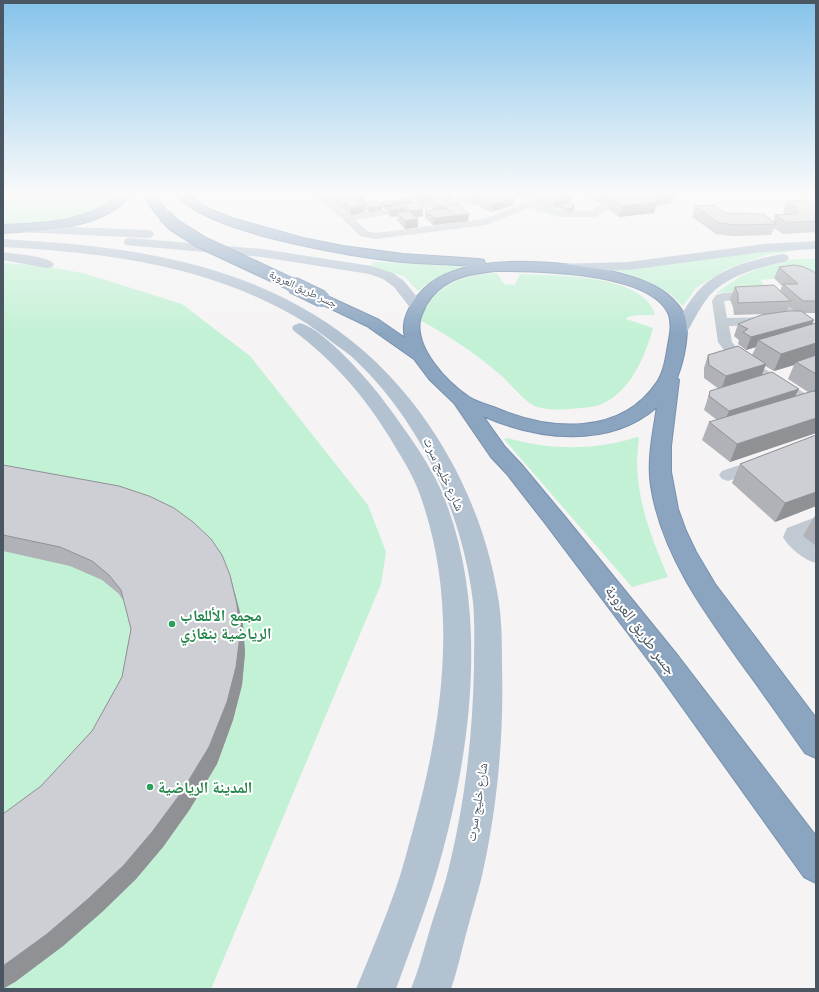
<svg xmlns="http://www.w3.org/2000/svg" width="819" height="992" viewBox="0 0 819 992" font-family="Karla,'Noto Naskh Arabic',sans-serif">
  <rect width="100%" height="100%" fill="#f5f3f3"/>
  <path fill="#c3f1d5" d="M3,195H118L110,205L70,220L3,227Z
    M791,249L794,251L767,255L726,269L696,288L683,306C663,284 638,277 610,269Z
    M795,259H816V271L803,272L800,276L760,280L767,289L716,293L741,276L763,267Z
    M376,262L471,267C448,272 436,276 418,291L405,277L371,265L372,263Z
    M3,263L43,266L83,273L182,304L250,356L368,505L386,552L381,584L211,989H3Z
    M497,273L504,284L515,285L520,274C555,276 644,273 655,315H638L628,317L626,319L653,328C645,356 632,389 604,403C594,408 580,408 569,409C558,410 543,410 533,405C526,402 509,383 502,376C476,354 449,335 419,320C437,283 458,276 497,273Z
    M637,437L639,438C638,447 637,456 637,465C638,504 653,542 668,577L632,587L504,439L507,438C550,450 595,451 637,437Z"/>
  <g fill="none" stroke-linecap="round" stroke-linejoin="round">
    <g stroke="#7690ad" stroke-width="2">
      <path id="highway" d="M118,195H130C104,230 42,230 3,233V225C42,223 87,223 118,195Z
        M144,195H155L170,215L168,218H160L153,210Z
        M177,195H189L207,208L232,218L303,238L343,246L403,254L479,259L484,260L485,264C527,258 609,265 648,283C662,289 675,299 683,312C692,328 683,362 677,378L679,380L671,446V472L678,509L686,531L696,552L715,584L816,718V758L805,753C787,727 768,700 749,674C708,617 662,557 651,486C647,460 653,433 657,407C609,449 537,440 483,416L505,447L521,464L561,512L678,656L816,836V883L804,877L658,673L545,523L507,474L491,457L454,403L429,379L414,359L367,326L317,302L315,299L317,296L322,295L327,296L379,320L405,338C402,325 405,316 411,305C425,281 446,272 472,266C449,264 425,264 402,262C353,257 206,233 177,195ZM494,271C534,271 651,271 669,315C672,325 670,335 668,345C666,357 664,372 657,382C621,436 550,431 496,408C488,405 477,402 469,397C447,382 415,349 420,320C421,315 424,310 426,305C432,295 440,287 450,282C463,275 479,273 494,271Z"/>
    </g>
    <path fill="#c1cad2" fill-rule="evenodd" d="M313,195H323L326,197L339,195H365L361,198L332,202L349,215L473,195H497L493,198L355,220L367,231L376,233L484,219L521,204L522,202C534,199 543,195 556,195L537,204L560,211H592L603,203L626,197L629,196L634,199L632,201L609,207L598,216L595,217H560L529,208L486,225L376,239L360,236L344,220Z
      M766,290L776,292L816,326V337L811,336L766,298L724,301L727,318L768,317L773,318L774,321L773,324L768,325L729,326L732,342L742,355L816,400V412L811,410L732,361L718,342L712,301L716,295L723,293Z
      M760,458L766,460L769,464L766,468L728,481L722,479L719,475L722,471Z
      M816,517V532L805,536L816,545V563C804,560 789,548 783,537L787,528Z"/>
    <path fill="#b3c2d1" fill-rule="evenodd" d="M22,225L148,230L152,231L154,234L152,237L148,238L18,232L16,229L18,226Z
      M130,238L262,249L372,266L393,273L404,281L425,307L422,310L417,312L412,310L394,287L383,279L369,274L262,257L125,245L124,242L125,239Z
      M3,239C109,245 220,257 313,314C414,374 482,488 499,603C502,624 502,646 502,667C504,738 497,811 481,880C477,896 472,911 468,927C462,948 458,969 451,989H411C419,969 424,949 430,929C435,912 441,896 446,879C464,810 473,737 474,665C474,645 475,623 473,602C462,511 420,420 352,357C344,350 335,345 327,338C318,332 310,325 301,320C209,265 108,253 3,247Z
      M816,241V249L764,252L628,270L556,272L551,271L549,268L551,265L556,264L628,262L764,244Z
      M3,252C14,254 48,256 54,264L52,267L47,268L3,260Z
      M782,254L787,255L789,258L787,261C759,268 729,274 709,296C699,308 693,323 685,335L679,337L673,335L671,332C680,318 687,303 698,291C719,267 753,260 782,254Z
      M300,323C326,330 374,386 390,409C408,434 428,461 441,490C493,611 470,766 432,888C421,922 408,955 396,989H356C370,955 384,922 396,888C403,868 408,847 414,826C444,717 459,601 419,492C412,473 400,455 390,438C364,396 334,361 294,331L292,328L294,325Z"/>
    <use href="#highway" fill="#8ba5c1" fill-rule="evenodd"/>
    <g stroke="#7690ad" stroke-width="14" stroke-linecap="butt">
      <path id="highway-bridge-far1" d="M164,215L174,225L201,242L295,286"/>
    </g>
    <g stroke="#7690ad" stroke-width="18" stroke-linecap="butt">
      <path id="highway-bridge" d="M293,285L322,299"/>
    </g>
    <use href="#highway-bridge-far1" stroke="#8ba5c1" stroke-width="12"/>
    <use href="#highway-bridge" stroke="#8ba5c1" stroke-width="16"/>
  </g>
  <path fill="#b0b2b7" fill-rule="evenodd" d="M331,195H350V199H353V197H354V195L364,202H362L363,203L381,206V202L393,203V201H411V203L423,209V216L416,217L418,219V227L405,229L397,220V216L391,217L387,214V209H385L382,207V210L369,212L365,209V212L351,215L331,201Z
    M410,195H452V199L446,200L448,204L468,221L433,225L425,218V211L434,210L430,206V202L420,204L410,197Z
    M455,195H507L513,205L492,212L479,207V204L474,205L467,201V197L460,198Z
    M510,195H525L522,197L510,196Z
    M539,195L572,200L566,203L575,205V208H574V210L569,213L559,209V206L554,209L538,204V202Z
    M584,195H674L673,202L656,206L654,213L619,217L606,208L605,206L606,203L601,204Z
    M787,201L816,205V232L783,234L774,228L771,235L733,236L716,234L692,217L695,206L725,213L773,222L775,215H786L783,212Z
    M779,267L816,273V313H804L814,320L811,325L816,323V433L730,462L702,440L709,422L717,420L704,410L710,391L719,389L704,378V368L708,355H752L756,347L746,350L738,344L739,340L734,336L738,324L764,314L734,315L733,307L730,299L735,287L780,291L782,286L774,278ZM789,306L794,311H787ZM794,365L788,379L808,392L795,396L761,375L765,366L774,371Z
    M816,435V506L775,522L732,483L740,464Z
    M3,465L235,593L243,624L245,653L242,685L233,720L217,764L190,809L163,847L136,879L102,912L63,946L15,982L41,786L92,731L122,677L131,629L124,601L118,593L102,580L70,566L3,551Z
    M816,516V546L803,536L814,517Z"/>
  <path fill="#909195" d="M350,195V202L345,196Z
    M428,195H436V201L430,199V202L420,204V197Z
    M452,195V199L445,200V197Z
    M461,195H467V197L460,198Z
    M489,195H495L479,200V204L474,205V198Z
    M568,195H572V200L554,209L555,202Z
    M603,195H607L606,203L601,204Z
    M672,195H674L673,202L656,206L654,213L619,217L622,206L656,202L657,199Z
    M364,198V202L356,203V200Z
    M514,198L513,205L492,212V205Z
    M411,201V205L396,207V203Z
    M394,204L395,207H387V209H385V205Z
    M365,205V212L351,215V208Z
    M444,205V212L438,213V206Z
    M575,205L574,210L569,213V209L572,206Z
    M382,206V210L369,212V208Z
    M405,207V214L397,213V216L391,217L390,210Z
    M423,209V216L410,218V211Z
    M469,214L468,221L433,225L434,218Z
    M418,219V227L405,229V221Z
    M814,320L808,332L758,340L756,347L746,350L751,337Z
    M816,343V358L796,362L794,365L774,371L781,354Z
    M766,364L761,377L721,390L726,376Z
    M816,387V393L812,394Z
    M799,389L792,402L724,424L729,411Z
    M816,418V433L730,462L737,444Z
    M816,492V506L775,522L785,503Z
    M230,575L243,624L245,653L242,685L233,720L217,764L190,809L163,847L136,879L102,912L63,946L15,982L3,989V966Z"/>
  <path fill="#cdcfd5" stroke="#909195" d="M333,195H346L345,196L350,199L358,200L365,205L351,208Z
    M354,195H361L364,198L356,200L353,197H355Z
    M418,195H428L420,197Z
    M436,195H440L443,197L438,198L436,197Z
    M442,195H452L445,197Z
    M469,195H489L474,198Z
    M492,195H507L514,198L492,205L479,200Z
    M539,195H568L555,202L539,197Z
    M607,195H644L657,202L622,206L608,198Z
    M650,195H672L657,199Z
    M443,197L448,201L445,202L449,205L458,204L469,214L434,218L425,211L446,208L452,213L444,205L438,206L430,199Z
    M408,199L411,201L396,203L393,201Z
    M809,200L816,205V221L787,223L775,215L796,214L798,212L796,208L787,201Z
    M375,201L382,206L369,208L363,203Z
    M391,201L394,204L385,205L381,202Z
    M415,202L423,209L410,211L405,207L390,210L387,207Z
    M568,202L575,205L572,206L574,207L569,209L559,206Z
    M714,205L725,213L763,214L776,224L737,225L719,223L695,206Z
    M409,211L418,219L405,221L397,213Z
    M794,265L804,267L816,273V301H803L783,284H798L779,267Z
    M774,285L791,301L738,303V294L735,287Z
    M788,311H801L814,320L751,337L743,332L748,329L738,324L761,315Z
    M816,323V343L781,354L758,340Z
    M738,346L766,364L726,376L709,365L708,355Z
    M816,355V374L796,362Z
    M772,372L799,389L729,411L709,396L710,391Z
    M813,391L816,392V418L737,444L709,422Z
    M816,435V492L785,503L740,464Z
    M3,465L119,486L149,496L174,508L193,522L211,539L222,555L230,575L237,605L240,635L236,667L227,702L209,747L181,793L152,832L124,865L88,899L47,934L3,966V814L41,786L92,731L122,677L131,629L121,590L109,575L92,561L60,547L3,535Z"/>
  <linearGradient id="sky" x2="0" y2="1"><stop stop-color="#85c3ea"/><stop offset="0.58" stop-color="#fafafa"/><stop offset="1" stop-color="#fafafa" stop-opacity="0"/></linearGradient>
  <rect width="819" height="334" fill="url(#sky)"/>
  <g fill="#2e9e5b" stroke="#fff" stroke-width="1.5">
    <circle cx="172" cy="624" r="4"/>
    <circle cx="150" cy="787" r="4"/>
  </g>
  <g text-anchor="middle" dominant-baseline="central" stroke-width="4" stroke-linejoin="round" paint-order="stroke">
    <g font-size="11" fill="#4a5661" stroke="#fff">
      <text transform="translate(303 289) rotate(25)">جسر طريق العروبة</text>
    </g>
    <g font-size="13" fill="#4a5661" stroke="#fff">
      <text transform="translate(444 474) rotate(65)">شارع خليج سرت</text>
      <text transform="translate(477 802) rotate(-81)">شارع خليج سرت</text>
    </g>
    <g font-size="16" font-weight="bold" fill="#27864d" stroke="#fff" text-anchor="start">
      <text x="180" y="615">مجمع الأللعاب<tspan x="180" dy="18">الرياضية بنغازي</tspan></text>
      <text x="158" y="787">المدينة الرياضية</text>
    </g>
    <g font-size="16" fill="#4a5661" stroke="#fff">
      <text transform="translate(641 630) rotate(53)">جسر طريق العروبة</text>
    </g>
  </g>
  <rect width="819" height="992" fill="none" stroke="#4a5661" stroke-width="8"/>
</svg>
